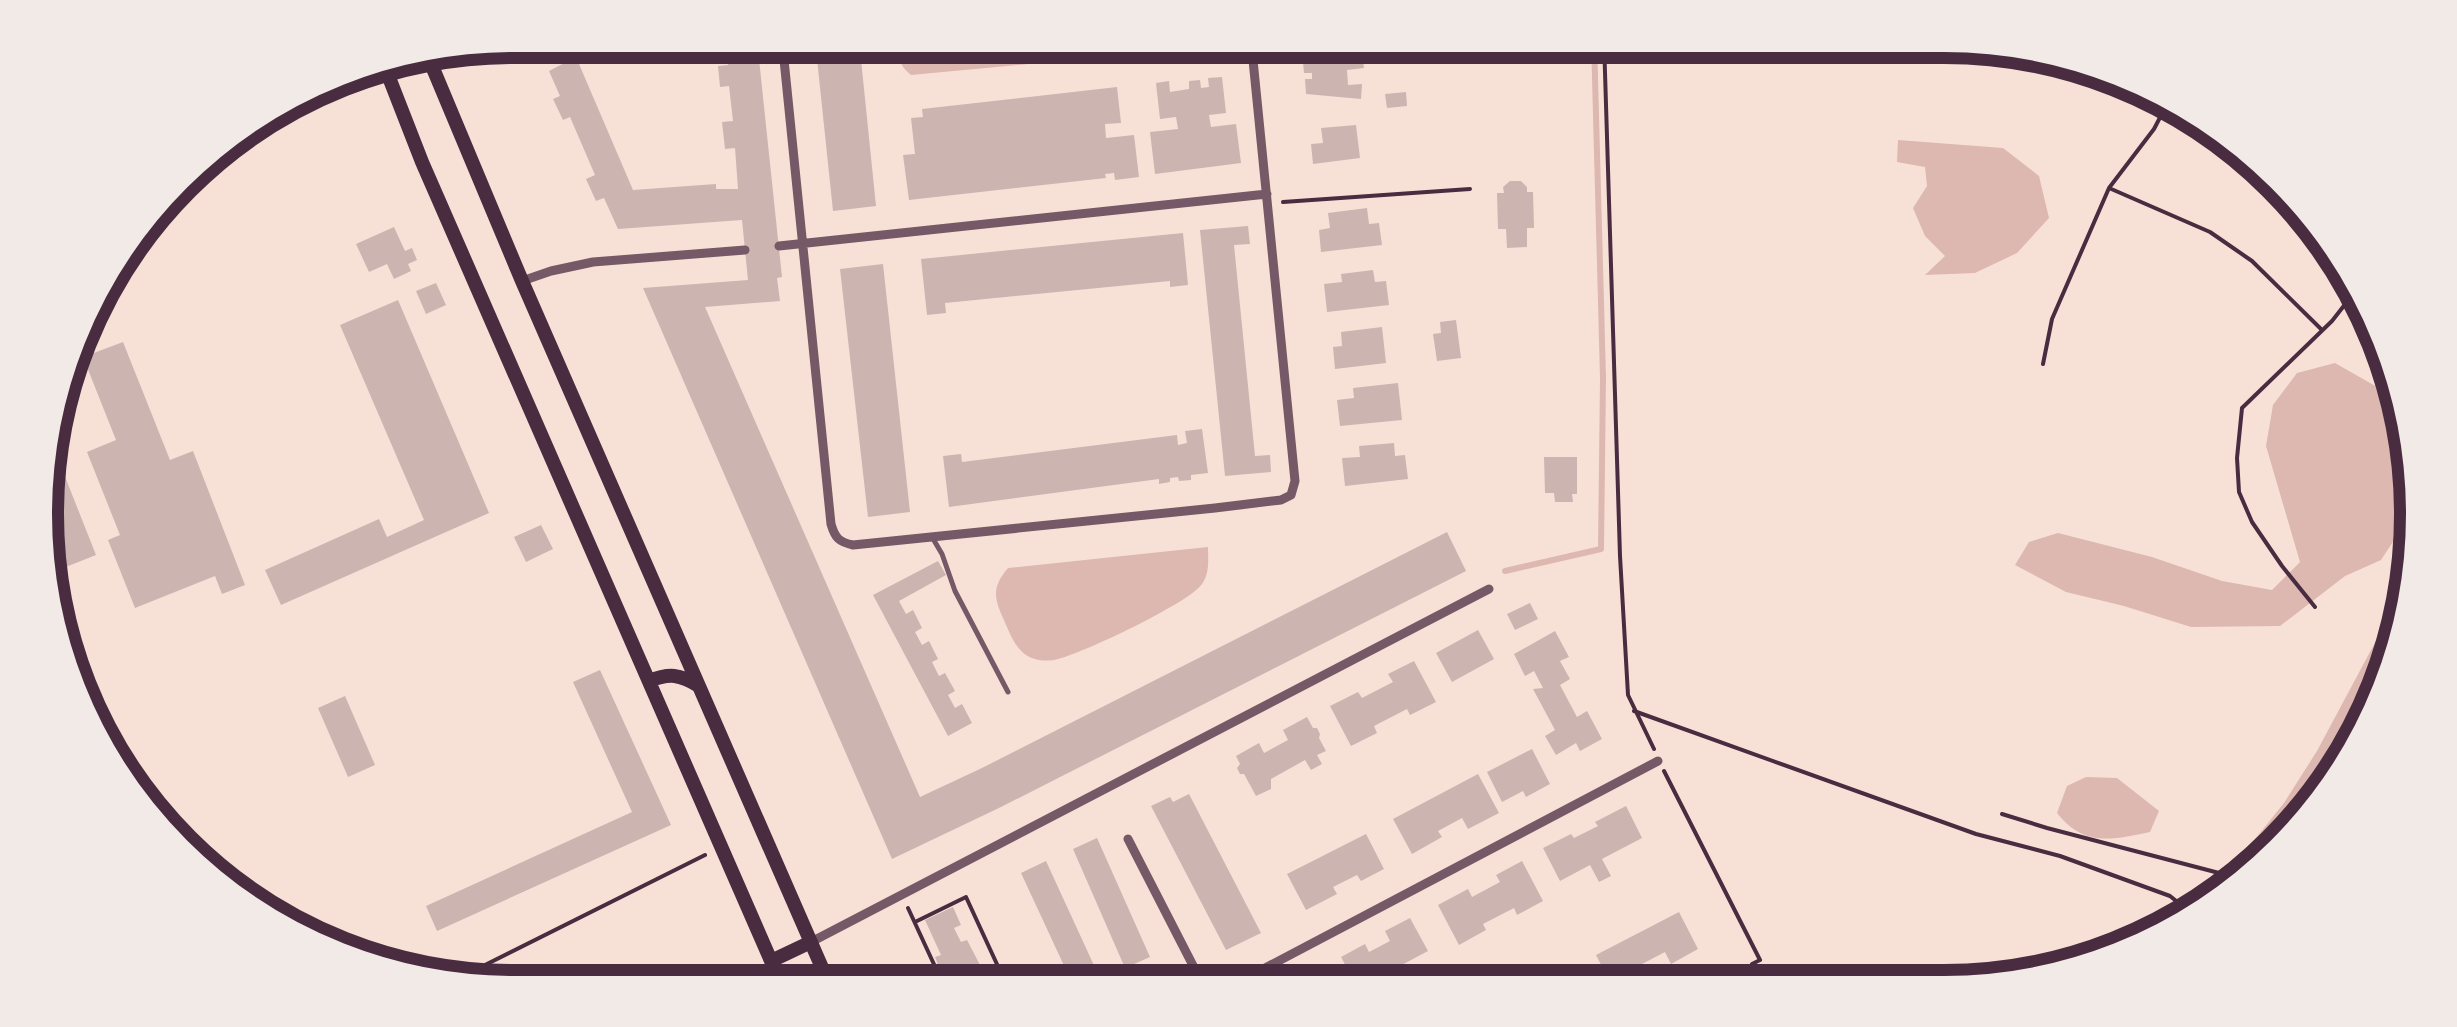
<svg xmlns="http://www.w3.org/2000/svg" width="2457" height="1027" viewBox="0 0 2457 1027" font-family="'Public Sans',sans-serif">
  <rect width="100%" height="100%" fill="#f7e1d7"/>
  <path fill="#dcb8b0" d="M902,40H1122L1120,50L1114,56L911,75C899,66 895,53 902,40Z
    M1898,140L2003,148L2039,176L2049,218L2017,253L1975,273L1925,275L1945,256L1925,236L1913,208L1927,186L1925,167L1897,162Z
    M2335,363L2393,396L2416,482L2412,513L2381,560L2345,576L2280,626L2191,627L2124,606L2066,592L2015,565L2029,542L2058,533L2152,557L2222,581L2272,590L2300,562L2266,446L2273,405L2297,373Z
    M1208,547C1208,559 1210,573 1202,584C1189,603 1083,653 1058,659C1051,661 1042,661 1035,659C1016,654 1010,633 1003,618C993,596 993,586 1008,568Z
    M2401,594L2392,665L2337,777L2256,869L2251,844L2284,803L2317,751Z
    M2086,777L2117,778L2159,811L2150,832C2112,840 2084,847 2057,813L2067,786Z"/>
  <g fill="none" stroke-linecap="round" stroke-linejoin="round">
    <path stroke="#dcb8b0" stroke-width="6" d="M1505,571L1601,549L1603,378L1594,40"/>
  </g>
  <path fill="#ccb4b1" d="M726,40H757L782,277L777,278L780,301L705,307L920,797L982,768L1447,532L1466,571L1001,807L892,859L643,288L748,280L742,220L618,229L604,198L596,201L586,179L595,175L570,117L563,120L553,99L560,96L549,71L576,57L633,190L716,184V189H738L735,148L725,149L722,122L733,121L729,86L720,87L718,66L728,65Z
    M815,40H859L876,206L833,211Z
    M1155,40H1212L1214,56L1157,62Z
    M1361,45L1364,68L1347,70L1348,85L1362,84L1361,99L1306,94L1305,79H1312V73H1304L1302,51Z
    M1222,77L1226,113L1209,115L1211,127L1236,124L1241,163L1155,174L1150,132L1178,129L1176,117L1160,119L1156,83L1169,81L1170,92L1189,89V81L1200,80L1201,88L1209,87L1208,78Z
    M1117,87L1121,123L1105,124L1106,138L1134,135L1139,177L1115,180L1114,173L1105,174L1106,178L909,200L903,155L915,154L911,118L923,117L922,109Z
    M1406,92L1407,106L1387,108L1385,94Z
    M1356,125L1360,158L1313,164L1311,144L1323,143L1321,128Z
    M1510,181H1521L1527,187V192H1533L1534,228H1527V247L1507,248L1506,229H1498L1497,193H1504L1503,187Z
    M1367,208L1369,224L1379,223L1382,245L1321,252L1319,230L1330,228L1328,213Z
    M1248,226L1250,244L1234,245L1255,456L1270,455L1271,472L1225,476L1200,230Z
    M394,227L405,251L412,248L417,260L408,264L411,271L394,279L387,264L369,272L356,244Z
    M1183,233L1188,285L1170,287V281L945,303L946,313L927,315L921,259Z
    M883,264L910,512L868,517L840,269Z
    M1373,270L1375,282L1386,281L1389,305L1327,312L1324,284L1342,282L1341,274Z
    M436,283L446,305L426,314L416,291Z
    M398,300L489,513L281,605L265,570L379,519L387,537L424,520L340,325Z
    M1456,320L1461,358L1437,361L1433,334L1441,333L1440,322Z
    M1382,327L1386,363L1335,369L1333,347L1342,346L1341,332Z
    M123,342L170,460L193,451L245,585L222,594L215,576L135,608L108,540L120,535L87,452L116,440L83,357Z
    M1398,383L1402,420L1340,426L1337,400L1354,398L1353,388Z
    M1202,429L1208,473L1191,475V480L1179,481L1178,477L1170,478V482L1159,484V479L949,507L943,456L961,454L962,462L1177,435L1178,445L1187,443L1185,431Z
    M1394,443L1395,456L1405,455L1408,479L1345,486L1342,458L1360,457L1359,446Z
    M1544,457H1577V494H1572L1573,502H1555L1554,493H1545Z
    M62,469L96,555L48,574L45,475Z
    M541,525L553,549L526,562L514,537Z
    M938,561L946,575L899,601L906,614L913,610L922,628L915,632L922,645L929,641L938,659L932,662L939,676L945,673L955,691L948,695L955,708L962,704L972,723L948,736L873,595Z
    M1530,603L1538,619L1515,630L1507,614Z
    M1478,630L1494,659L1452,682L1436,653Z
    M1555,631L1569,657L1560,661L1570,679L1560,685L1577,717L1587,711L1602,739L1580,751L1576,743L1556,755L1545,736L1555,730L1533,689L1543,688L1534,671L1525,676L1514,654Z
    M1414,661L1436,702L1410,715L1407,709L1374,726L1377,733L1351,746L1330,706L1358,692L1362,698L1393,682L1388,674Z
    M600,670L671,825L437,931L426,906L632,812L573,682Z
    M345,696L375,765L348,777L318,708Z
    M1307,717L1313,728H1317L1320,734L1319,738L1326,751L1317,755L1322,764L1311,770L1305,760L1271,779V789L1256,796L1244,774H1240L1237,768L1240,764L1236,756L1259,743L1264,753L1288,740L1283,730Z
    M1532,749L1550,784L1526,797L1523,791L1502,802L1487,772Z
    M1478,774L1499,813L1468,829L1462,818L1438,831L1442,837L1412,854L1393,819Z
    M1189,794L1261,933L1226,950L1151,806L1170,797L1173,802Z
    M1626,806L1642,838L1602,859L1611,876L1599,882L1590,865L1560,881L1543,848L1571,834L1574,838L1598,826L1595,822Z
    M1366,834L1384,869L1361,881L1357,875L1333,887L1337,894L1306,910L1287,874Z
    M1097,838L1150,957L1125,968L1073,849Z
    M1046,861L1103,985H1073L1021,873Z
    M1522,861L1543,901L1517,915L1514,908L1483,924L1486,930L1459,945L1438,905L1468,889L1472,897L1500,882L1496,875Z
    M953,907L961,925L954,928L961,942L967,940L991,986H955L945,965L939,967L935,957L941,955L925,920Z
    M1679,912L1698,949L1671,964L1665,952L1640,965L1646,977L1631,984H1611L1596,955Z
    M1410,918L1428,951L1364,985H1356L1341,957L1365,944L1369,952L1390,941L1385,931Z
    M1162,964L1170,984L1140,985L1136,975Z
    M1577,966L1586,984H1542Z"/>
  <g fill="none" stroke-linecap="round" stroke-linejoin="round">
    <path stroke="#4a2c40" stroke-width="4" d="M1604,40L1620,556L1628,695L1654,749
      M1849,47L1867,50L1879,44L1880,40
      M2109,188L2210,232L2252,261L2322,330
      M1283,202L1470,189
      M2043,364L2052,319L2109,188L2154,129L2166,106
      M2315,607L2282,566L2252,522L2239,492L2237,458L2242,408L2332,321L2357,289
      M1634,711L1976,834L2060,856L2170,896L2191,913
      M1664,771L1760,960L1752,964
      M2002,814L2047,828L2242,879
      M908,908L944,986
      M915,922L966,897L1007,986
      M459,978L705,855"/>
    <path stroke="#755966" stroke-width="5" d="M932,537L942,554L955,591L1008,692"/>
    <path stroke="#755966" stroke-width="9" d="M782,40L831,524C835,538 839,542 853,545L1215,508L1281,500L1291,495L1295,481L1251,40
      M431,65L469,47
      M779,246L1267,194
      M522,281L551,271L593,262L745,250
      M1128,839L1203,985
      M811,942L1489,589
      M1714,984L1740,971
      M1233,985L1658,761
      M698,986L710,982"/>
    <path stroke="#4a2c40" stroke-width="14" d="M427,54L522,281L830,986
      M383,62L422,162L782,986
      M649,681C669,673 680,674 699,686
      M771,961L811,942"/>
  </g>
  <path d="M0 0H2457V1027H0ZM514 58H1944A456 456 0 0 1 2400 514V514A456 456 0 0 1 1944 970H514A456 456 0 0 1 58 514V514A456 456 0 0 1 514 58Z" fill="#f1eae7" fill-rule="evenodd"/>
  <path fill="none" stroke="#4a2c40" stroke-width="12" d="M514 58H1944A456 456 0 0 1 2400 514V514A456 456 0 0 1 1944 970H514A456 456 0 0 1 58 514V514A456 456 0 0 1 514 58Z"/>
</svg>
